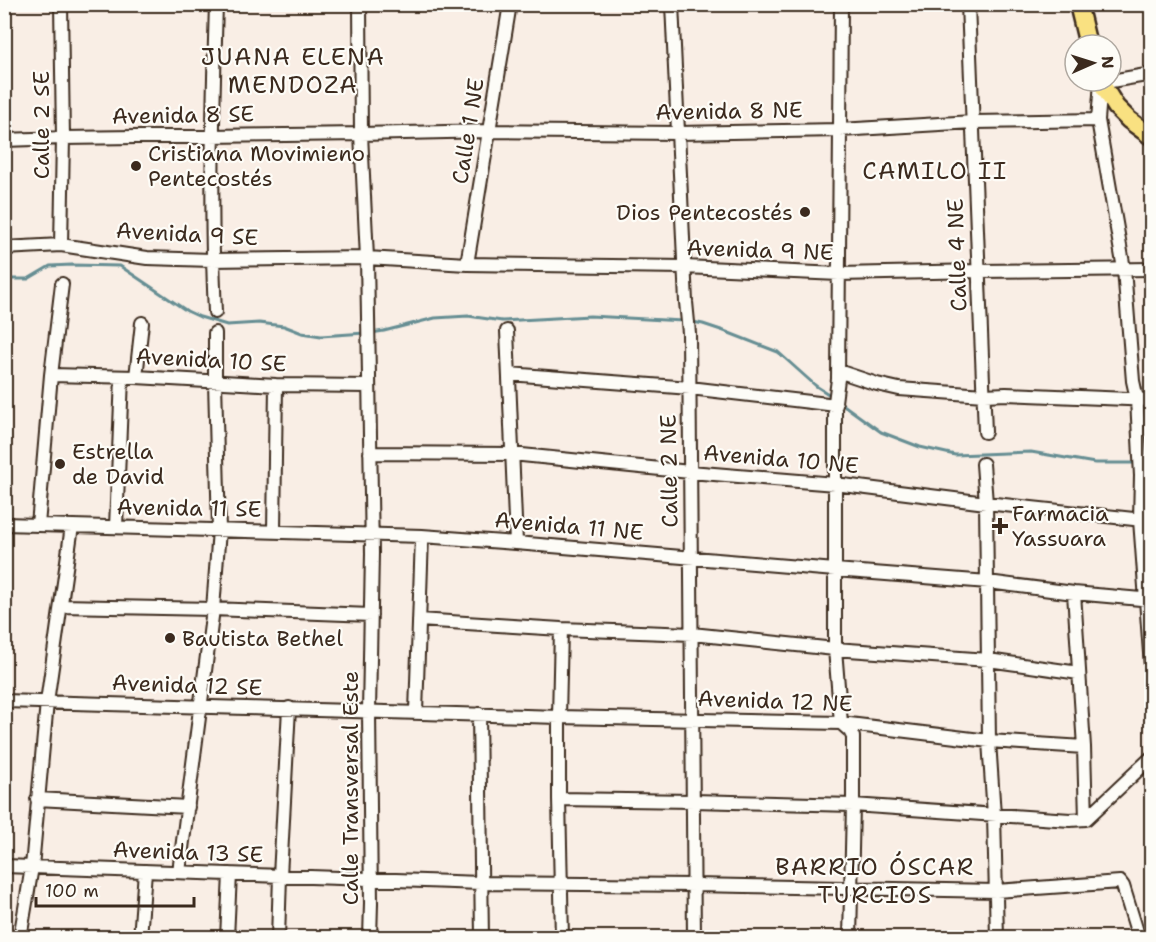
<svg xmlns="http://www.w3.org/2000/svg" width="1156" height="942" viewBox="0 0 1156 942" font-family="'Shantell Sans',sans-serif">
  <rect width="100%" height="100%" fill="#f9eee5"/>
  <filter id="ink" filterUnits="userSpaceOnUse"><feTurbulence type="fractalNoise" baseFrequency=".0167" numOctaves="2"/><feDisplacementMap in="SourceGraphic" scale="12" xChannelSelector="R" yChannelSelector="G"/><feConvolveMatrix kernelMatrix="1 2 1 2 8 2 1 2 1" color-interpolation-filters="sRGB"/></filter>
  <g filter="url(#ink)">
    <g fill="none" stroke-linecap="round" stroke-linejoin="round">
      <path stroke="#668e93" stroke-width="3" d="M4,279H28L50,266L72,265L120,266L187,311L200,317L227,325L259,323L284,326L302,333L321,336L365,333
        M693,322L703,324L724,331L778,352L816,386L833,397
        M371,333L384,331L435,318L468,316L502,321L590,316L683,321
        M838,401L881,432L920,447L955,455L1031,452L1095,463H1138"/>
      <g stroke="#3b2a1e" stroke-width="16">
        <path id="minor" d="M61,4L63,138L61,245
          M360,4L361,134L367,258L372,553L369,711L371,903L370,938
          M672,4L686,302L689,333L694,938
          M841,4L838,379L835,402V649L841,723L850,731L853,737V805L850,938
          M968,4L985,432
          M1111,81L1152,74
          M1101,82L1098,120L1124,269L1133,381L1137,399L1141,476L1140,520L1152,680
          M4,140L63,138L361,134L489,131L678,133L840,130L973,122L1098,120
          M4,248L61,245L147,258L212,260L367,258L467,264L685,267L839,274L979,271L1152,269
          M467,264L510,4
          M215,312C210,210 213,107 216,4
          M507,331L516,543
          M838,371L877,384L899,389L984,395L1006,394L1152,400
          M509,374L690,388L836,405
          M51,375L136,377L276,385L369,386
          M136,377L142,323
          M370,453L512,454L690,472L835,484L986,503L1152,521
          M983,464L986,503L989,741L994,815L997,938
          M4,524L422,536L516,543L835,570L988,582L1074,593L1152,600
          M38,525L51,375L62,284
          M116,527L122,377
          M274,531L276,385
          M1074,593L1084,747L1086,819
          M61,606L213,609L371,615
          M419,620L561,629L692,634L835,649L988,660L1079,673
          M561,629L559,717L841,723L989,741L1084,747
          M4,701L559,717V799L562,938
          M416,712L422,536
          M479,714L482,938
          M37,799L188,807
          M559,799L693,801L853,805L1070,820L1086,819L1152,757
          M4,866L481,883L694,885L996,891L1120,882L1123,886L1139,938
          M179,872L213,609L219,530L215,382V333
          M20,938L32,867L47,702L72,526
          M140,938L145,871
          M227,938L230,874
          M278,938L280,876L289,708"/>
      </g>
      <g stroke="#3b2a1e" stroke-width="21">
        <path id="major" d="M1078,4L1088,45
          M1100,81L1116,107L1129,120L1152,137"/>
      </g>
      <use href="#minor" stroke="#fdfcf7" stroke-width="12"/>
      <use href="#major" stroke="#f9e181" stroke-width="16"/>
    </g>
  </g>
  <g fill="#3b2a1e" stroke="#fdfcf7" stroke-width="2">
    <circle cx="136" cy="166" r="6"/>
    <circle cx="805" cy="212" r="6"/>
    <circle cx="60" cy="464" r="6"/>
    <path d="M997 517h6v6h6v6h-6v6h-6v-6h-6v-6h6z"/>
    <circle cx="170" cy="638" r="6"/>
  </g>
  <g text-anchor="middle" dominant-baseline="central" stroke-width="4.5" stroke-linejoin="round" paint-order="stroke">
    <g font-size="22" fill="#3b2a1e" stroke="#fdfcf7">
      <text transform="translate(729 111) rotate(-1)">Avenida 8 NE</text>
      <text transform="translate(183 115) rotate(-1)">Avenida 8 SE</text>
      <text transform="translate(41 125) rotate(-90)">Calle 2 SE</text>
      <text transform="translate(468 131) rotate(-81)">Calle 1 NE</text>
      <text transform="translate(187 234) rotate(3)">Avenida 9 SE</text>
      <text transform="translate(760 250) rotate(2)">Avenida 9 NE</text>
      <text transform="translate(957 255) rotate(-92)">Calle 4 NE</text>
      <text transform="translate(211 360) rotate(3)">Avenida 10 SE</text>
      <text transform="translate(781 459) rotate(5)">Avenida 10 NE</text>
      <text transform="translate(669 471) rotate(-91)">Calle 2 NE</text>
      <text transform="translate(189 508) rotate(1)">Avenida 11 SE</text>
      <text transform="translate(569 526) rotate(5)">Avenida 11 NE</text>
      <text transform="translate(187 685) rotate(2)">Avenida 12 SE</text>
      <text transform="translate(775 701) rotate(2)">Avenida 12 NE</text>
      <text transform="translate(350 788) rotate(-90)">Calle Transversal Este</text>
      <text transform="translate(188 852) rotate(2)">Avenida 13 SE</text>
    </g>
    <g font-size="22" fill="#3b2a1e" stroke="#fdfcf7" text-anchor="start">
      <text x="148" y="153">Cristiana Movimieno<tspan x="148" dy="25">Pentecostés</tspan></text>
      <text x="793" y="212" text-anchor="end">Dios Pentecostés</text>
      <text x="72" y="451">Estrella<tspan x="72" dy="25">de David</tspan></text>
      <text x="1012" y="513">Farmacia<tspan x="1012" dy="25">Yassuara</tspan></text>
      <text x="182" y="638">Bautista Bethel</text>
    </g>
    <g font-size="24" letter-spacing="1.5" fill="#3b2a1e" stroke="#fdfcf7">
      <text x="293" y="57">JUANA ELENA<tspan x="293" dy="28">MENDOZA</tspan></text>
      <text x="935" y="171">CAMILO II</text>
      <text x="875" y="867">BARRIO ÓSCAR<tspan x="875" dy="28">TURCIOS</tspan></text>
    </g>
  </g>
  <rect width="1156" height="942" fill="none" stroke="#fdfcf7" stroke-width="24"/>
  <rect x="12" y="12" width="1132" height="918" fill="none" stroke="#3b2a1e" stroke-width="2" filter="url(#ink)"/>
  <g transform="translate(1093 63) rotate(87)"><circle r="28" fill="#fdfcf7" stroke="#afa8a0" stroke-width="1.5"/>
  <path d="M0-4.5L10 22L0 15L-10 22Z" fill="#3b2a1e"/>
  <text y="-9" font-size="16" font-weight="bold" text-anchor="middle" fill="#3b2a1e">N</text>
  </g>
  <path d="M36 897v9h158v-9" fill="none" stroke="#3b2a1e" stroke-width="3"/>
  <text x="45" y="897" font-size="18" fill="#3b2a1e" stroke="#fdfcf7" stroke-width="4.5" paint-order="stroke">100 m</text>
</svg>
